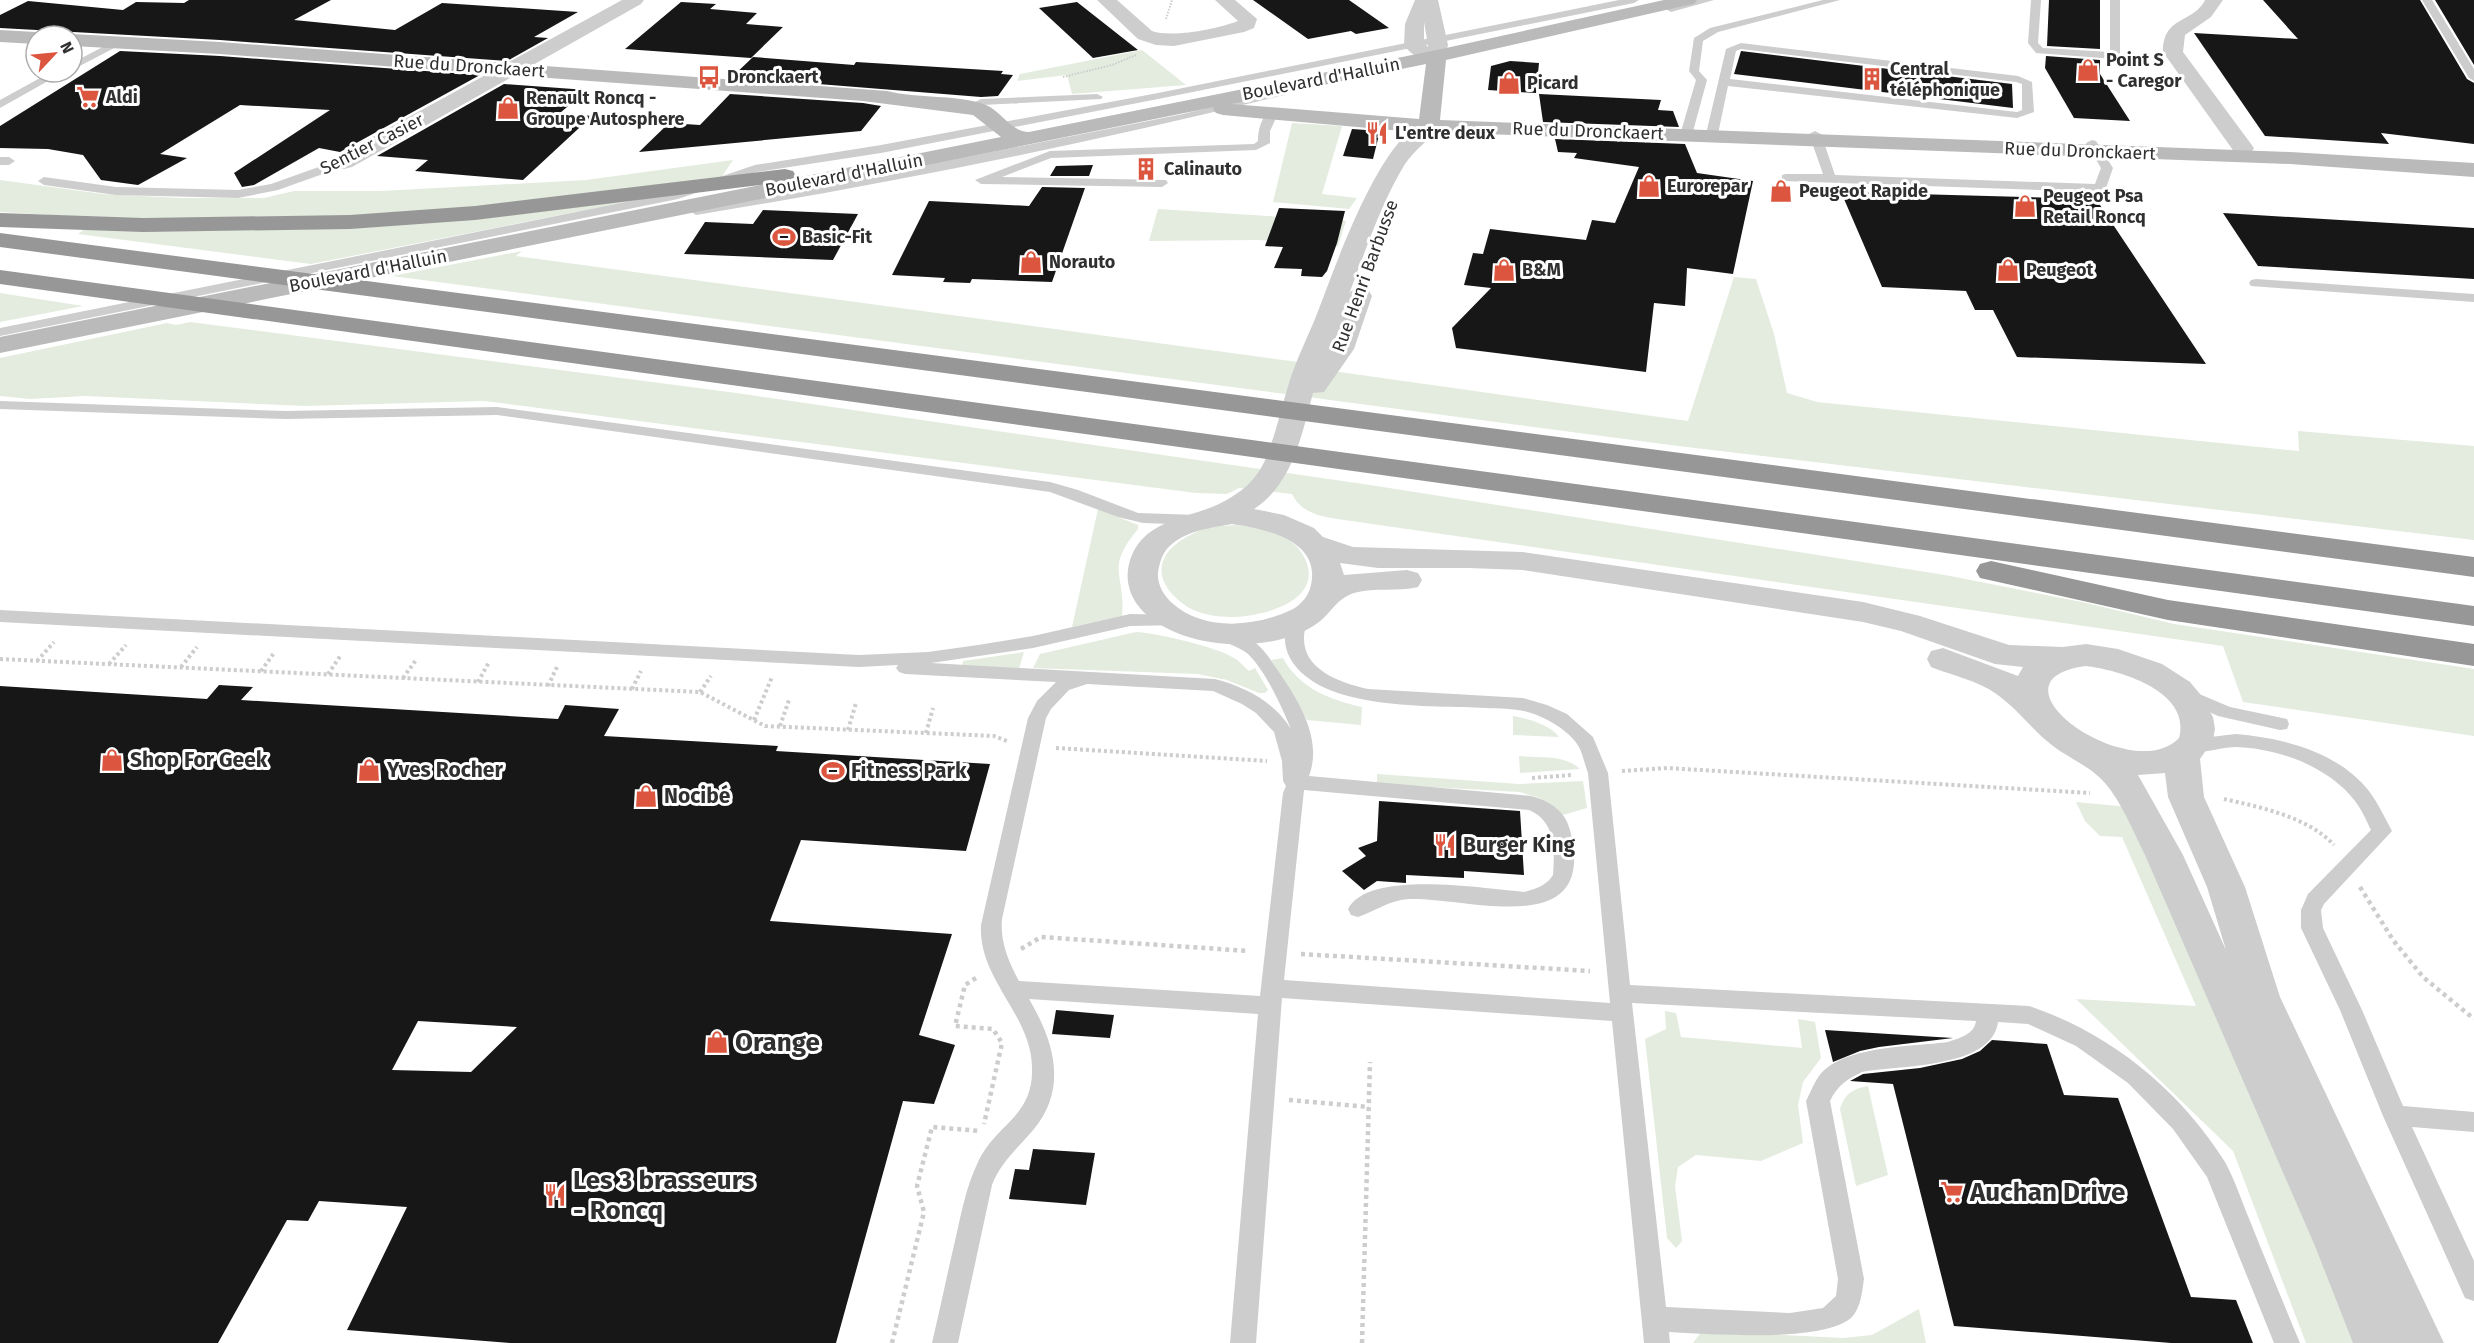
<svg xmlns="http://www.w3.org/2000/svg" width="2474" height="1343" viewBox="0 0 2474 1343" font-family="'Fira Sans',sans-serif">
  <rect width="100%" height="100%" fill="#fff"/>
  <path fill="#e3ecdf" d="M1142,50L1186,85L1072,94L1067,75L1017,81L1020,74Z
    M1292,123L1342,126L1322,194L1357,198L1349,209L1273,202Z
    M733,160L721,178L632,201L311,264L78,234L100,218L0,212V180L103,194L181,198H264L294,191H381L586,180Z
    M1158,209L1346,221L1338,246L1258,240L1149,241Z
    M522,251L516,256L1298,362L1297,366L1688,421L1734,277L1756,279L1774,334L1787,393L1817,402L2299,451L2298,431L2474,446V540L1678,446L392,276Z
    M0,293L83,306L0,322Z
    M190,322L729,392L1370,485L1945,575L2082,602L2174,624L2474,669V736L2243,702L2223,646L1365,523C1339,518 1304,520 1292,494L1239,488L1227,494L1196,493L484,401L305,406L85,396L30,399L0,396V358L167,323L176,325Z
    M1098,509L1138,525V529C1104,570 1126,574 1122,616L1072,627Z
    M1235,525C1254,527 1271,529 1287,539C1298,545 1305,556 1308,567C1316,605 1257,617 1230,617C1217,617 1198,614 1186,606C1144,576 1160,545 1204,529C1213,526 1225,526 1235,525Z
    M1136,632C1157,633 1217,647 1234,658C1240,661 1244,667 1249,671L1255,668L1268,690L1265,693H1259L1227,680L1198,674L1033,668L1040,654Z
    M1024,652L1019,669L962,665L963,661Z
    M1283,658C1299,688 1330,700 1362,707L1361,725L1307,720L1271,660Z
    M1513,716C1528,719 1550,724 1559,737L1513,735Z
    M1519,756C1539,758 1564,754 1580,769L1520,773Z
    M1377,774L1519,784L1583,781L1587,808L1563,815L1539,798L1520,792L1377,784Z
    M2076,802L2129,807L2360,1343H2306L2233,1151L2076,999L2196,1006L2122,837L2100,836L2085,821Z
    M1665,1011L1676,1013L1681,1037L1802,1048L1798,1019L1815,1022L1821,1058L1803,1082L1798,1105L1803,1143L1761,1161L1696,1155L1678,1167L1675,1186L1682,1241L1676,1248L1667,1238L1645,1039L1666,1029Z
    M1868,1086L1888,1175L1856,1186L1840,1109C1845,1093 1853,1089 1868,1086Z
    M1919,1309L1926,1343H1693L1702,1331L1843,1338L1872,1335Z"/>
  <path fill="#171717" fill-rule="evenodd" d="M189,0H331L294,20L395,30L442,3L578,12L534,37L548,38L507,61L220,40L0,28V15L28,1L123,10L136,2L184,3Z
    M1253,0H1349L1389,28L1356,34L1351,31L1308,39Z
    M2049,0H2100V49L2047,46Z
    M2263,0H2420L2467,79L2474,83V144L2381,133L2389,144L2265,136L2194,33L2298,39Z
    M2435,0H2474V65Z
    M681,2L716,4L710,9L757,13L746,24L783,27L751,58L625,49Z
    M1077,2L1138,50L1093,58L1039,8Z
    M120,51L220,56L480,75L340,152L319,148L254,185L242,187L234,173L330,110L240,105L160,154L187,158L138,185L101,180L83,155L48,149L0,148V126Z
    M1741,51L2012,84L2013,108L1734,74Z
    M2046,56L2100,60V74L2130,121L2074,118L2045,68Z
    M753,57L854,65L856,62L1003,71L1001,74L1013,75L998,96L981,97L732,77Z
    M1510,61L1539,63L1536,93L1488,90L1491,66Z
    M504,84L587,90L560,113L592,116L523,180L415,171L428,160L377,156Z
    M730,94L863,103L881,106L861,131L639,152L669,123L700,125Z
    M1539,94L1661,100L1658,110L1673,111L1679,127L1543,122Z
    M1352,129L1380,131L1373,159L1343,156Z
    M1555,139L1685,144L1697,173L1753,181L1733,274L1687,268L1685,306L1654,303L1646,372L1456,348L1452,328L1491,288L1464,285L1473,253L1483,254L1490,229L1586,240L1592,220L1615,223L1639,167L1574,158L1577,153L1558,152Z
    M1093,165L1089,176H1050L1056,166Z
    M1042,187L1085,188L1052,282L972,279L970,283L943,282L945,278L892,275L929,201L1029,206Z
    M1841,192L2096,199L2206,364L2017,357L1993,310H1975L1966,291L1882,287Z
    M1279,208L1345,211L1337,243L1327,271L1322,277L1301,276L1302,269L1274,268L1283,247L1265,246Z
    M763,210L858,214L833,260L684,254L705,222L753,224Z
    M2223,213L2474,228V279L2258,266Z
    M219,685L253,687L241,700L558,719L565,705L619,709L604,736L778,746L776,751L990,764L966,851L801,840L770,921L952,934L919,1035L955,1045L934,1104L903,1101L836,1343H510L347,1330L407,1207L319,1201L308,1221L287,1220L218,1343H0V686L207,699ZM418,1021L517,1027L471,1072L392,1070Z
    M1379,801L1520,811L1524,875L1464,871V878L1406,875V883L1377,881L1364,890L1342,871L1366,856L1358,848L1377,841Z
    M1056,1010L1114,1015L1110,1038L1052,1034Z
    M1825,1030L1953,1038L1879,1047L1860,1051L1833,1062Z
    M1992,1040L2047,1044L2064,1095L2118,1098L2191,1297L2236,1300L2253,1343H2171L1954,1326L1893,1084L1850,1081L1863,1074L1920,1068L1962,1059L1980,1051Z
    M1033,1149L1095,1153L1086,1205L1009,1199L1015,1169L1029,1170Z"/>
  <g fill="none" stroke-linecap="round" stroke-linejoin="round">
    <path stroke="#cdcdcd" stroke-width="2" stroke-dasharray="1.5 1.5" stroke-linecap="butt" d="M1166,19L1172,0
      M1063,77L1112,65L1136,55"/>
    <path stroke="#cdcdcd" stroke-width="4" stroke-dasharray="3 3" stroke-linecap="butt" d="M0,659L700,692L765,726L994,736L1007,741
      M37,661L54,642
      M109,664L126,645
      M181,667L197,647
      M261,671L274,653
      M328,674L341,655
      M403,678L416,660
      M478,682L489,662
      M548,686L557,667
      M632,689L641,671
      M700,692L711,676
      M754,720L772,677
      M780,726L789,700
      M848,730L856,703
      M926,733L933,708
      M1056,748L1267,761
      M1622,771L1667,768L2090,793
      M1532,778L1572,775
      M2224,799C2260,807 2308,817 2334,845"/>
    <path stroke="#cdcdcd" stroke-width="4.5" stroke-dasharray="4 4" stroke-linecap="butt" d="M2360,887L2393,940L2423,977L2474,1019
      M1021,949L1041,937L1249,951
      M1301,954L1590,971
      M976,978L965,985L955,1026L993,1029L1002,1043L984,1124
      M1289,1100L1369,1107
      M892,1343L924,1212L917,1186L932,1127L980,1131
      M1362,1343L1370,1062"/>
    <path fill="#cdcdcd" fill-rule="evenodd" d="M1619,0H1639L1634,3L1158,99L881,153L757,172L678,199L0,336V328L675,192L755,165L881,145L1158,93Z
      M1696,0H1714L1671,12L1666,9Z
      M1823,0H1840L1718,32L1703,41L1699,71L1707,80L1692,135L1686,138L1682,137L1680,135L1696,80L1689,71L1694,38L1710,28Z
      M2031,0H2041L2038,43L2043,48L2110,52V0H2120V56L2115,59L2036,53L2028,43Z
      M2422,0H2432L2474,69V81L2469,78Z
      M118,39L122,40V44L72,70V63Z
      M1741,43L2018,76L2032,82L2034,112L2017,118L1728,86L1718,134L1716,136H1708L1706,134L1726,49ZM1741,49L2016,82L2022,84V110L2017,112L1730,79L1736,51Z
      M51,72H64L0,108V100Z
      M1280,90L1284,91V95C1091,143 892,183 696,215L690,211L696,207L800,190L1183,114Z
      M1097,94L1103,97L1101,99L981,105L975,102L981,99Z
      M1272,111L1278,114L1270,131V143L1256,150L1051,158L1002,177L1166,180L1168,183L1162,187L981,184L975,180L1050,151L1254,144L1258,141C1258,131 1261,115 1272,111Z
      M1815,131L1821,134L1835,175L2095,184L2101,168L2086,143L2092,140L2096,141L2113,168L2106,188L2100,192L1782,181V175L1786,174H1823L1809,134Z
      M0,157H9L15,161L9,165H0Z
      M344,158L348,159V165L278,190L238,198L116,195L44,185L38,181L44,177L116,187L238,190L271,184Z
      M2256,279L2474,294V302L2251,286L2249,283L2251,280Z
      M0,401L286,411L497,407L1050,482L1078,490L1138,513L1197,515L1205,520L1197,525L1143,523L1118,517L1050,492L497,415L286,419L0,409Z
      M0,610L859,655L928,652L978,645L1033,636L1130,614L1176,615L1182,617L1185,621L1182,625L1130,626L1033,648L931,663L1215,679C1246,687 1274,702 1291,729C1282,707 1265,670 1248,654C1239,646 1223,644 1216,634L1219,630C1236,625 1259,643 1268,656C1291,690 1325,733 1309,776L1531,796C1549,801 1565,810 1570,830C1599,943 1469,897 1409,899C1389,900 1376,911 1358,917L1351,915L1348,909C1369,869 1485,889 1524,892C1536,889 1547,885 1553,875C1555,848 1555,821 1529,810L1304,790L1284,980L1610,1003L1588,773C1585,765 1583,755 1579,747C1571,732 1547,718 1531,713C1517,708 1501,709 1486,708C1432,705 1320,712 1290,658C1282,643 1284,629 1293,615H1305L1308,619C1291,663 1331,681 1368,689L1523,698L1547,705L1567,714L1593,737L1608,773L1630,985L2029,1006C2110,1033 2179,1089 2225,1162C2235,1180 2242,1202 2250,1221C2266,1261 2283,1302 2300,1343H2274L2207,1177L2173,1129L2128,1083L2076,1046L2028,1024L1998,1022C1992,1069 1898,1065 1862,1072C1847,1079 1837,1086 1830,1101L1864,1279C1862,1292 1861,1308 1851,1318C1821,1343 1712,1334 1669,1332L1670,1343H1644L1612,1021L1282,998L1256,1343H1230L1258,1014L1029,999C1054,1041 1068,1088 1034,1129C1018,1148 1001,1162 992,1185L958,1343H932C940,1309 947,1275 955,1241C961,1214 966,1187 978,1162C996,1123 1034,1117 1032,1067C1031,1014 978,979 981,925L1028,718L1037,701L1056,682L905,674L899,672L896,668L898,665L859,667L0,622ZM1087,684L1213,691L1242,704L1256,713L1274,732L1282,761L1283,781L1286,786L1283,793L1260,996L1019,981C1008,961 1000,941 1002,919L1046,718L1051,709L1069,690ZM1632,1003L1976,1021C1974,1035 1959,1038 1948,1042C1912,1047 1843,1045 1819,1076C1814,1083 1810,1093 1806,1101L1838,1279L1836,1296L1823,1308L1790,1313L1666,1307Z
      M2185,688L2230,707L2287,719L2289,724L2287,729L2280,730L2218,716L2179,698L2176,694L2179,690Z
      M2236,734C2284,738 2338,752 2369,791C2378,803 2385,818 2392,831L2324,904L2321,910L2323,928L2362,1010L2403,1106L2474,1112V1132L2412,1127L2474,1261V1301L2465,1298L2383,1116L2340,1010L2301,928V910L2308,894L2371,830C2366,820 2362,810 2355,801C2328,766 2279,749 2237,747C2221,747 2201,755 2186,751L2184,746L2186,741L2193,739Z"/>
    <path fill="#cdcdcd" fill-rule="evenodd" d="M622,0H644L641,4L352,167L344,169L336,167L333,162L336,157Z
      M1097,0H1117L1152,31C1172,38 1218,29 1238,21L1215,0H1235L1257,19L1254,28L1244,32L1174,46L1156,45L1138,39Z
      M2205,0H2223L2211,17L2185,35L2183,52L2254,148L2251,153L2243,154L2235,153L2163,52C2163,15 2193,24 2205,0Z"/>
    <path fill="#cdcdcd" fill-rule="evenodd" d="M1415,0H1438L1448,45L1444,60C1429,64 1413,58 1404,45L1405,24ZM1424,22L1428,45V47L1424,43Z
      M1429,120L1436,122L1439,126C1430,140 1415,149 1405,164C1380,205 1366,250 1349,294L1351,291L1360,289L1369,291L1372,296L1354,349L1324,392L1313,393C1301,437 1293,483 1254,509L1284,515L1314,528L1323,537L1353,547L1522,552L1863,602L1920,616L2009,645L2063,647L2086,644L2118,649L2162,664L2190,682L2200,694L2213,717L2215,729L2213,740L2200,759L2204,797L2245,887L2280,997L2444,1343H2353L2315,1246L2145,855C2133,831 2122,803 2105,783C2090,766 2070,759 2053,746C2032,730 2017,708 1995,693C1978,681 1951,675 1931,667L1927,659L1931,651L1943,648L2018,676L2023,667L1995,664L1901,631L1863,622L1522,570L1469,568H1378L1340,563L1344,575L1407,570L1418,573L1422,580L1418,587C1398,592 1374,587 1354,593C1335,600 1333,611 1319,622C1274,656 1177,651 1140,608C1131,598 1126,583 1128,570C1137,515 1194,521 1230,498C1247,488 1259,475 1266,458C1276,434 1281,408 1289,383C1296,361 1306,340 1315,319C1333,274 1380,132 1429,120ZM1232,524C1264,529 1321,539 1311,585C1309,595 1302,604 1293,609C1257,627 1204,632 1172,603C1163,595 1157,584 1158,572C1160,561 1163,551 1172,544C1189,530 1211,528 1232,524ZM2086,666C2119,670 2192,691 2179,738C2131,788 1978,680 2086,666ZM2165,773L2168,797L2207,887L2226,950L2183,855L2138,775Z"/>
    <path fill="#bababa" fill-rule="evenodd" d="M1664,0H1697L1694,4L1688,5L1446,60L1440,120L2290,152L2474,163V177L2290,164L1402,131L1223,115L1216,113L1213,109L1214,107L0,353V337L1001,137L973,115L863,101L220,54L72,46V36H65L72,34L220,42L887,91C918,99 957,94 986,105C1002,112 1011,132 1029,132L1437,50ZM1426,64L1419,119L1231,104Z
      M0,30L36,32L44,36H36V44L0,42Z"/>
    <path fill="#979797" fill-rule="evenodd" d="M785,169L793,171L796,176L793,181L475,220L350,229L143,232L0,227V213L143,218L350,215L475,206Z
      M0,233L2474,557V577L0,247Z
      M0,270L2474,606V626L0,284Z
      M1991,561L2168,600L2474,644V666L2168,620L1980,578L1976,571L1980,564Z"/>
  </g>
  <defs>
    <g id="shop-bare" transform="scale(1.8)"><path d="M-5-2.5h2.3a2.7 3.5 0 0 1 5.4 0H5L5.5 6h-11ZM-1.5-2.5h3a1.5 2.3 0 0 0-3 0Z" fill="#dc553e" stroke="#fff" stroke-width="2.5" paint-order="stroke"/></g>
    <g id="bus-bare" transform="scale(1.8)"><path d="M-5-6H5V4H4V6H2V4H-2V6H-4V4H-5ZM-3.5-4V0h7V-4ZM-3.5 1.2v1.5H-2V1.2ZM2 1.2v1.5H3.5V1.2Z" fill="#dc553e" stroke="#fff" stroke-width="2.5" paint-order="stroke"/></g>
    <g id="building-bare" transform="scale(1.8)"><path d="M-4-6H4V6H1V3H-1V6H-4ZM-2.5-4.3h1.7v1.8h-1.7ZM.8-4.3h1.7v1.8H.8ZM-2.5-1h1.7V.8h-1.7ZM.8-1h1.7V.8H.8Z" fill="#dc553e" stroke="#fff" stroke-width="2.5" paint-order="stroke"/></g>
    <g id="supermarket-bare" transform="scale(1.8)"><path d="M-6-5.5h2.5l.6 2H6L4.5 2H-2.5L-4.4-4H-6ZM-1.5 3.2a1.3 1.3 0 1 0 .1 0ZM3 3.2a1.3 1.3 0 1 0 .1 0Z" fill="#dc553e" stroke="#fff" stroke-width="2.5" paint-order="stroke"/></g>
    <g id="restaurant-bare" transform="scale(1.8)"><path d="M-5-6h1v4h1v-4h1v4h1v-4h1v5L-1.5 .5V6h-2V.5L-5-1ZM5-6V6H3V1.5H1.5Q1.5-4 5-6Z" fill="#dc553e" stroke="#fff" stroke-width="2.5" paint-order="stroke"/></g>
    <g id="stadium-bare" transform="scale(1.8)"><path d="M0-5a6.5 5 0 1 0 0 10a6.5 5 0 1 0 0-10ZM-3.5-1.8h7v3.6h-7Z" fill="#dc553e" stroke="#fff" stroke-width="2.5" paint-order="stroke"/></g>
  </defs>
  <g fill-rule="evenodd">
    <use href="#shop-bare" x="2088" y="70"/>
    <use href="#bus-bare" x="709" y="77"/>
    <use href="#building-bare" x="1872" y="79"/>
    <use href="#shop-bare" x="1509" y="83"/>
    <use href="#supermarket-bare" x="88" y="97"/>
    <use href="#shop-bare" x="508" y="108"/>
    <use href="#restaurant-bare" x="1377" y="133"/>
    <use href="#building-bare" x="1146" y="169"/>
    <use href="#shop-bare" x="1649" y="186"/>
    <use href="#shop-bare" x="1781" y="191"/>
    <use href="#shop-bare" x="2025" y="206"/>
    <use href="#stadium-bare" x="784" y="237"/>
    <use href="#shop-bare" x="1031" y="262"/>
    <use href="#shop-bare" x="1504" y="270"/>
    <use href="#shop-bare" x="2008" y="270"/>
    <use href="#shop-bare" x="112" y="760"/>
    <use href="#shop-bare" x="369" y="770"/>
    <use href="#stadium-bare" x="833" y="771"/>
    <use href="#shop-bare" x="646" y="796"/>
    <use href="#restaurant-bare" x="1445" y="845"/>
    <use href="#shop-bare" x="717" y="1042"/>
    <use href="#supermarket-bare" x="1952" y="1192"/>
    <use href="#restaurant-bare" x="555" y="1195"/>
  </g>
  <g text-anchor="middle" dominant-baseline="central" stroke-width="6" stroke-linejoin="round" paint-order="stroke">
    <g font-size="18" font-weight="bold" fill="#303030" stroke="#fff" text-anchor="start">
      <text x="2106" y="60">Point S<tspan x="2106" dy="21">- Caregor</tspan></text>
      <text x="1890" y="69">Central<tspan x="1890" dy="21">téléphonique</tspan></text>
      <text x="727" y="77">Dronckaert</text>
      <text x="1527" y="83">Picard</text>
      <text x="106" y="97">Aldi</text>
      <text x="526" y="98">Renault Roncq -<tspan x="526" dy="21">Groupe Autosphere</tspan></text>
      <text x="1395" y="133">L'entre deux</text>
      <text x="1164" y="169">Calinauto</text>
      <text x="1667" y="186">Eurorepar</text>
      <text x="1799" y="191">Peugeot Rapide</text>
      <text x="2043" y="196">Peugeot Psa<tspan x="2043" dy="21">Retail Roncq</tspan></text>
      <text x="802" y="237">Basic-Fit</text>
      <text x="1049" y="262">Norauto</text>
      <text x="1522" y="270">B&amp;M</text>
      <text x="2026" y="270">Peugeot</text>
    </g>
    <g font-size="18" fill="#303030" stroke="#fff">
      <text transform="translate(469 66) rotate(4)">Rue du Dronckaert</text>
      <text transform="translate(1321 79) rotate(-11)">Boulevard d'Halluin</text>
      <text transform="translate(1588 131) rotate(2)">Rue du Dronckaert</text>
      <text transform="translate(372 144) rotate(-27)">Sentier Casier</text>
      <text transform="translate(2080 151) rotate(2)">Rue du Dronckaert</text>
      <text transform="translate(844 175) rotate(-11)">Boulevard d'Halluin</text>
      <text transform="translate(368 271) rotate(-11)">Boulevard d'Halluin</text>
      <text transform="translate(1365 276) rotate(-70)">Rue Henri Barbusse</text>
    </g>
    <g font-size="21" font-weight="bold" fill="#303030" stroke="#fff" text-anchor="start">
      <text x="130" y="760">Shop For Geek</text>
      <text x="387" y="770">Yves Rocher</text>
      <text x="851" y="771">Fitness Park</text>
      <text x="664" y="796">Nocibé</text>
      <text x="1463" y="845">Burger King</text>
    </g>
    <g font-size="26" font-weight="bold" fill="#303030" stroke="#fff" text-anchor="start">
      <text x="735" y="1042">Orange</text>
      <text x="573" y="1180">Les 3 brasseurs<tspan x="573" dy="30">- Roncq</tspan></text>
      <text x="1970" y="1192">Auchan Drive</text>
    </g>
  </g>
  <g transform="translate(54 54) rotate(64)"><circle r="28" fill="#ffffff" stroke="#acacac" stroke-width="1.5"/>
  <path d="M0-4.5L10 22L0 15L-10 22Z" fill="#dc553e"/>
  <text y="-9" font-size="16" font-weight="bold" text-anchor="middle" fill="#303030">N</text>
  </g>
</svg>
